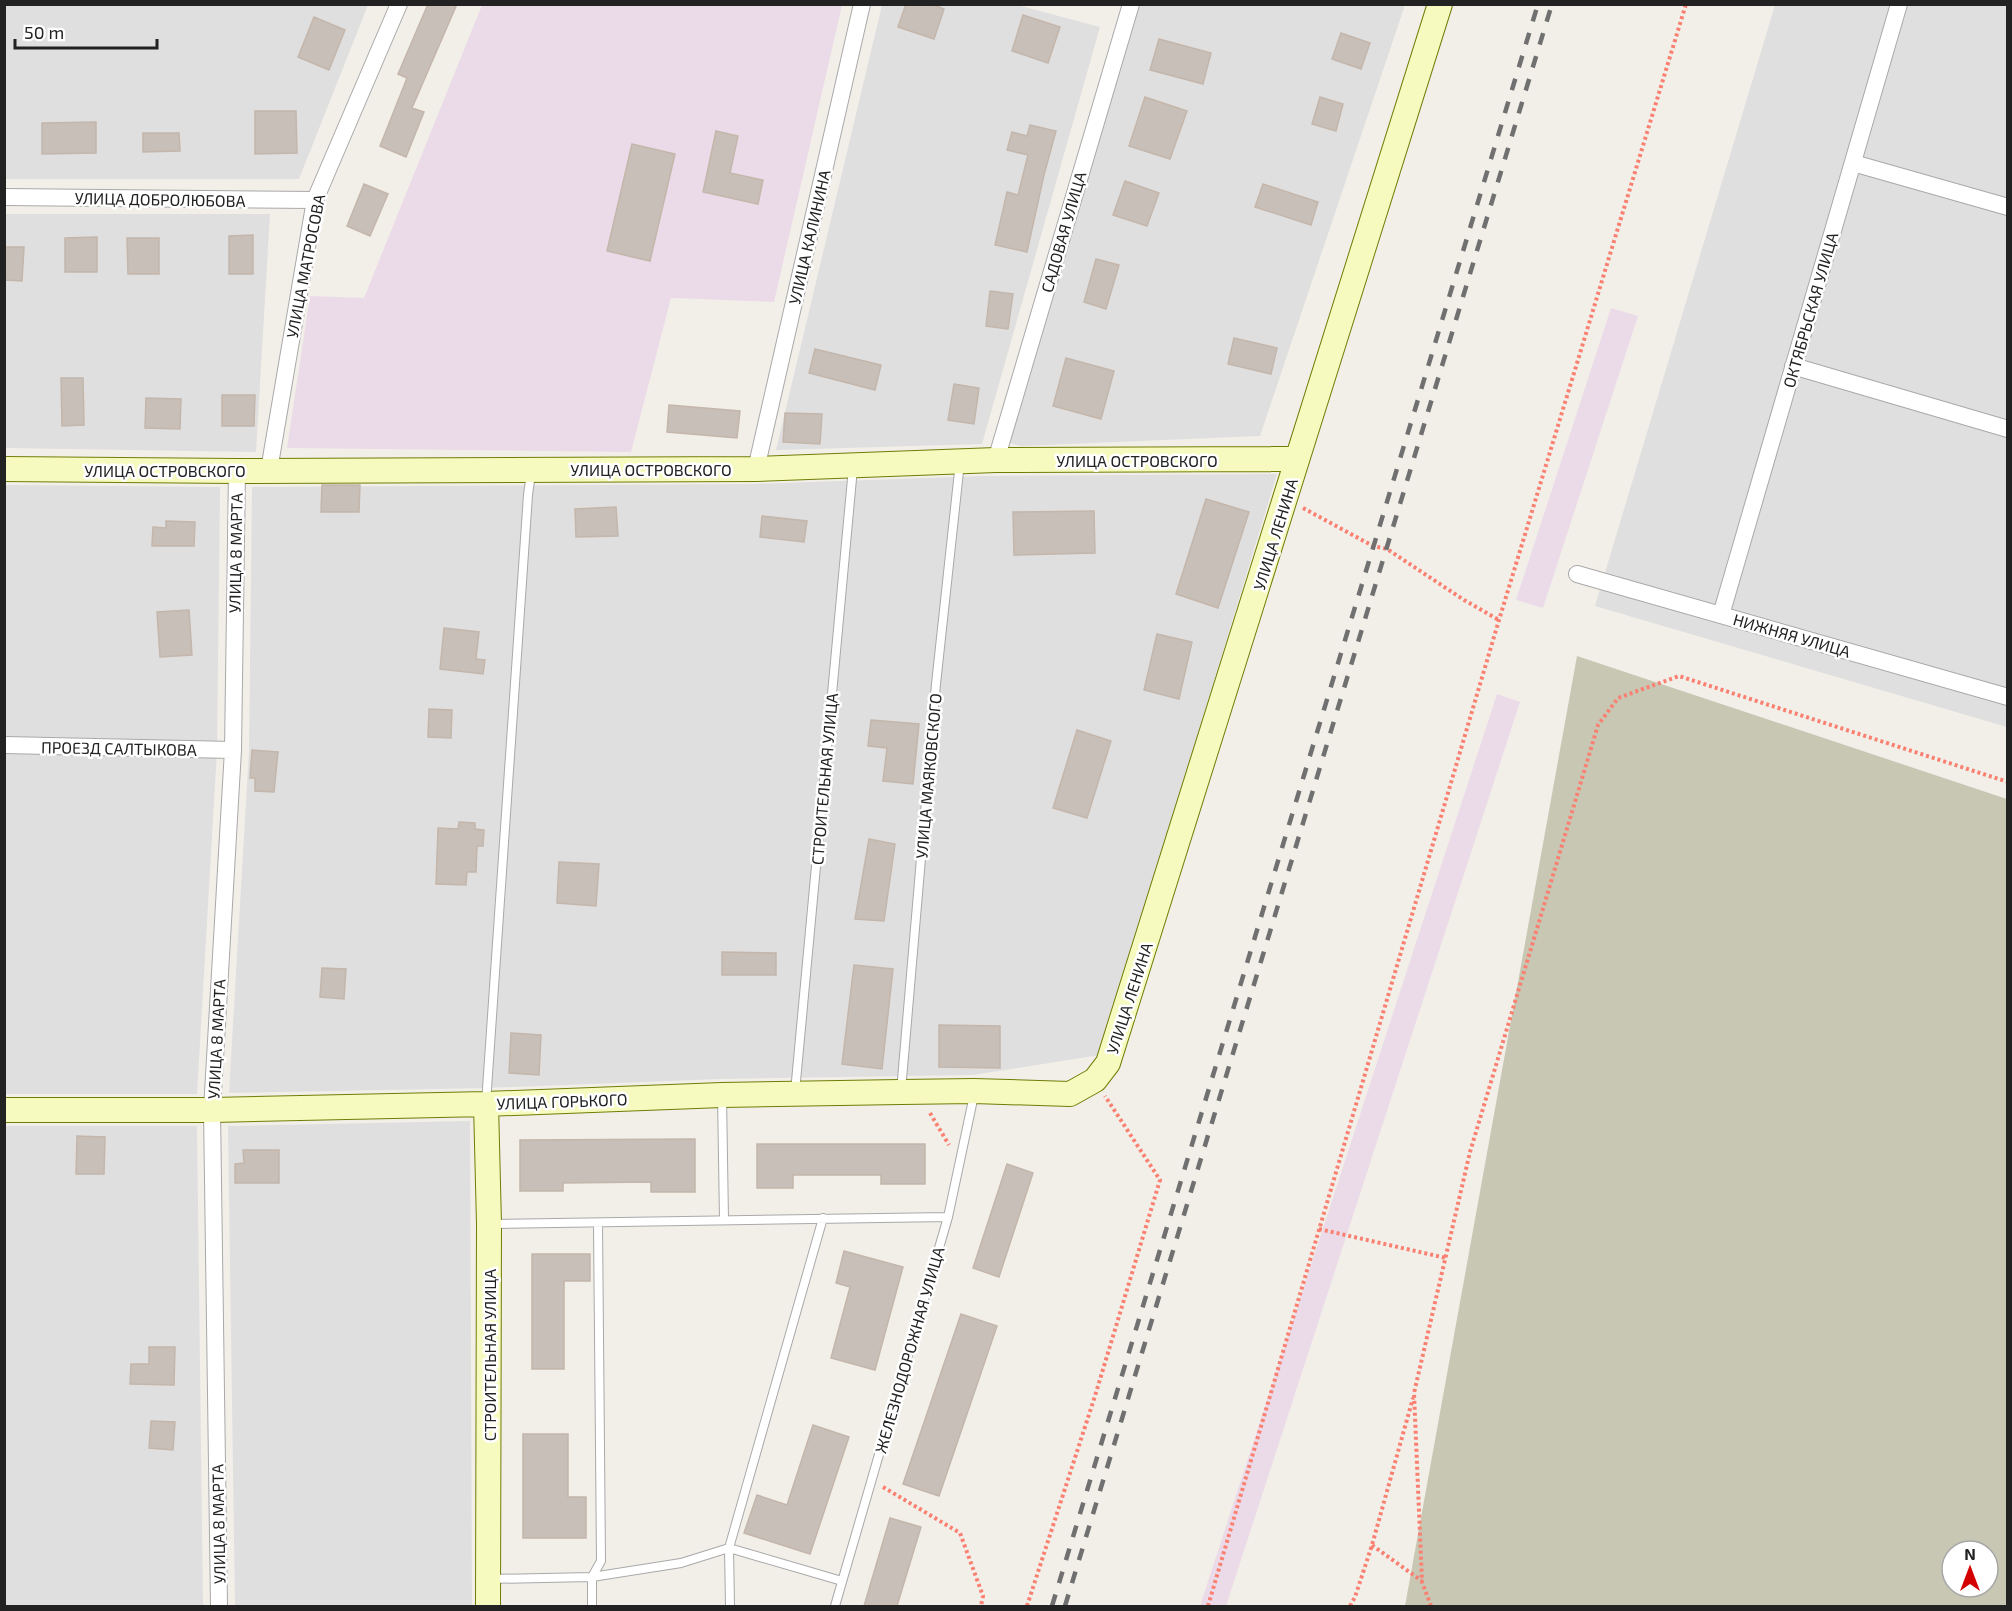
<svg xmlns="http://www.w3.org/2000/svg" width="2012" height="1611" viewBox="0 0 2012 1611" font-family="'Exo 2',sans-serif">
  <rect width="100%" height="100%" fill="#f2efe9"/>
  <path fill="#e0dfdf" d="M4,5H368L299,179H5Z
    M882,5H1017L1100,27L982,444L776,450Z
    M1139,5H1405L1260,436L1020,446L1007,442Z
    M1775,5H2007V727L1595,606Z
    M5,214H270L256,452L5,448Z
    M1277,474L1100,1055L973,1075L721,1079L486,1088L229,1093L249,751L252,487L757,484L983,476Z
    M5,485L220,487L217,750L197,1094H5Z
    M470,1121L472,1606H235L228,1126Z
    M5,1126H197L203,1606H5Z"/>
  <path fill="#ebdbe8" d="M482,5H842L774,302L671,298L631,452L287,448L310,296L364,298Z
    M1611,308L1638,316L1543,608L1516,600Z
    M1497,694L1520,702L1226,1606H1200Z"/>
  <path fill="#c7c7b4" fill-rule="evenodd" d="M1577,656L2007,799V1606H1405ZM1952,1551H1988V1587H1952Z"/>
  <path fill="#c7bfb8" stroke="#c4b6ab" stroke-width="1.5" d="M428,4H457L412,108L424,112L406,157L380,146L407,78L398,74Z
    M906,4H931L944,9L934,39L898,27Z
    M1023,15L1060,27L1048,63L1012,51Z
    M314,17L345,30L329,70L298,57Z
    M1341,33L1370,43L1361,69L1332,59Z
    M1159,39L1211,53L1203,84L1150,70Z
    M1145,97L1187,111L1170,159L1129,146Z
    M1320,97L1343,104L1336,131L1312,124Z
    M255,111H296L297,153L255,154Z
    M96,122V153L42,154V123Z
    M1030,125L1056,131L1044,175L1027,252L995,245L1007,192L1018,195L1028,155L1007,150L1012,132L1027,136Z
    M716,131L738,136L730,173L763,180L758,204L703,192Z
    M143,133H179L180,151L143,152Z
    M632,144L675,154L650,261L607,251Z
    M1125,181L1159,193L1147,226L1113,215Z
    M364,184L388,194L370,236L347,226Z
    M1263,184L1318,202L1311,225L1255,207Z
    M253,235V274H229V236Z
    M97,237V272H65V238Z
    M127,238H159V274H128Z
    M4,247H24L22,281L4,280Z
    M1096,259L1119,265L1106,309L1084,302Z
    M990,291L1013,294L1008,329L986,326Z
    M1234,338L1277,348L1271,374L1228,364Z
    M815,349L881,365L875,390L809,373Z
    M1066,358L1114,371L1101,419L1053,406Z
    M61,378H83L84,425L62,426Z
    M954,384L979,388L974,424L948,420Z
    M222,395H255L254,426H222Z
    M146,398L181,399L180,429L145,428Z
    M669,405L740,411L737,438L667,432Z
    M785,413L822,414L820,444L783,442Z
    M322,485H360L359,512H321Z
    M1206,499L1249,512L1218,608L1176,594Z
    M616,507L618,536L576,537L575,509Z
    M1094,511L1095,553L1014,555L1013,512Z
    M762,516L807,521L804,542L760,537Z
    M166,521L195,522L194,546H152L153,527L166,528Z
    M189,610L192,655L160,657L157,612Z
    M444,628L479,632L476,659L485,660L483,674L440,669Z
    M1157,634L1192,642L1179,699L1144,690Z
    M429,709L452,710L451,738L428,737Z
    M871,720L919,724L913,784L883,781L887,748L868,746Z
    M1077,730L1111,741L1087,818L1053,808Z
    M252,750L278,752L274,792L255,791V778H250Z
    M459,822L475,823V829L484,830L483,846H477L476,872H467L466,885L436,884L438,828L458,829Z
    M869,839L895,844L884,921L855,919Z
    M559,862L599,864L596,906L557,903Z
    M722,952L776,953V975H722Z
    M854,965L893,969L882,1069L842,1064Z
    M322,968L346,969L344,999L320,997Z
    M939,1025L1000,1026V1068L939,1067Z
    M511,1033L541,1035L539,1075L509,1073Z
    M77,1136L105,1137L104,1174H76Z
    M695,1139V1192H651V1182L563,1183V1191H520V1140Z
    M757,1144H925V1184H881V1175H793V1188H757Z
    M243,1150H279V1183H235V1164L244,1163Z
    M1007,1164L1033,1173L999,1277L973,1268Z
    M844,1251L903,1267L875,1370L831,1358L850,1287L836,1283Z
    M532,1254H590V1281H564V1369H532Z
    M961,1314L997,1326L939,1496L903,1484Z
    M149,1347H175L174,1385L130,1384L131,1364H149Z
    M151,1421L175,1422L173,1450L149,1448Z
    M813,1425L849,1437L810,1554L744,1533L757,1495L787,1505Z
    M523,1434H568V1497H586V1538H523Z
    M890,1518L921,1527L897,1606H864Z"/>
  <g fill="none" stroke-linecap="round" stroke-linejoin="round">
    <g stroke="#a9a9a9" stroke-width="10">
      <path id="lane" d="M901,1091L936,684L960,462
        M795,1092L853,468
        M722,1095L724,1220
        M486,1103L528,495L531,473
        M490,1224L948,1217
        M489,1579L592,1577L681,1563L729,1548L842,1581
        M592,1606V1577L601,1561L598,1223
        M730,1606L729,1548L823,1218
        M835,1606L948,1217L974,1095"/>
    </g>
    <g stroke="#a9a9a9" stroke-width="18">
      <path id="street" d="M1853,163L2008,207
        M4,197L315,200
        M1793,366L2008,429
        M996,460L1131,4
        M756,469L862,4
        M269,470L315,200L399,4
        M1577,574L2008,697
        M1721,615L1899,4
        M4,745L233,750
        M219,1606L212,1110L233,750L237,471"/>
    </g>
    <g stroke="#707d05" stroke-width="26">
      <path id="secondary" d="M4,469L237,471L756,469L996,460L1297,459
        M486,1104L489,1224L488,1606
        M4,1110H212L486,1104L722,1095L901,1092L974,1091L1070,1094L1095,1080L1108,1063L1440,4"/>
    </g>
    <path stroke="#fa8072" stroke-width="4" stroke-dasharray="3 3" stroke-linecap="butt" d="M1303,508L1373,546L1387,549L1464,600L1499,620
      M930,1113L949,1145
      M1319,1229L1446,1258
      M883,1487L960,1533L983,1596L981,1606
      M1372,1545L1422,1581
      M1027,1606L1095,1396L1160,1180L1105,1096
      M1208,1606L1499,620L1686,4
      M1350,1606L1355,1597L1372,1545L1413,1398
      M1431,1606L1422,1582L1414,1393L1470,1152L1598,725L1618,698L1679,676L2008,782"/>
    <use href="#lane" stroke="#fff" stroke-width="8"/>
    <use href="#street" stroke="#fff" stroke-width="16"/>
    <use href="#secondary" stroke="#f7fabf" stroke-width="24"/>
    <path stroke="#707070" stroke-width="4.5" stroke-dasharray="12 12" stroke-linecap="butt" d="M1052,1606L1538,4
      M1065,1606L1552,4"/>
  </g>
  <g text-anchor="middle" dominant-baseline="central" stroke-width="5" stroke-linejoin="round" paint-order="stroke">
    <g font-size="16" fill="#222" stroke="#fff">
      <text transform="translate(160 199) rotate(1)">УЛИЦА ДОБРОЛЮБОВА</text>
      <text transform="translate(1063 232) rotate(-74)">САДОВАЯ УЛИЦА</text>
      <text transform="translate(809 237) rotate(-77)">УЛИЦА КАЛИНИНА</text>
      <text transform="translate(305 266) rotate(-79)">УЛИЦА МАТРОСОВА</text>
      <text transform="translate(1810 310) rotate(-74)">ОКТЯБРЬСКАЯ УЛИЦА</text>
      <text x="1137" y="460">УЛИЦА ОСТРОВСКОГО</text>
      <text x="651" y="469">УЛИЦА ОСТРОВСКОГО</text>
      <text x="165" y="470">УЛИЦА ОСТРОВСКОГО</text>
      <text transform="translate(1275 534) rotate(-73)">УЛИЦА ЛЕНИНА</text>
      <text transform="translate(235 553) rotate(-89)">УЛИЦА 8 МАРТА</text>
      <text transform="translate(1792 635) rotate(16)">НИЖНЯЯ УЛИЦА</text>
      <text transform="translate(119 748) rotate(1)">ПРОЕЗД САЛТЫКОВА</text>
      <text transform="translate(928 776) rotate(-85)">УЛИЦА МАЯКОВСКОГО</text>
      <text transform="translate(824 779) rotate(-85)">СТРОИТЕЛЬНАЯ УЛИЦА</text>
      <text transform="translate(1129 998) rotate(-72)">УЛИЦА ЛЕНИНА</text>
      <text transform="translate(216 1039) rotate(-87)">УЛИЦА 8 МАРТА</text>
      <text transform="translate(562 1101) rotate(-2)">УЛИЦА ГОРЬКОГО</text>
      <text transform="translate(909 1350) rotate(-74)">ЖЕЛЕЗНОДОРОЖНАЯ УЛИЦА</text>
      <text transform="translate(489 1355) rotate(-90)">СТРОИТЕЛЬНАЯ УЛИЦА</text>
      <text transform="translate(218 1524) rotate(-91)">УЛИЦА 8 МАРТА</text>
    </g>
  </g>
  <rect width="2012" height="1611" fill="none" stroke="#222222" stroke-width="12"/>
  <g transform="translate(1970 1569)"><circle r="28" fill="#ffffff" stroke="#a7a7a7" stroke-width="1.5"/>
  <path d="M0-4.5L10 22L0 15L-10 22Z" fill="#d40000"/>
  <text y="-9" font-size="16" font-weight="bold" text-anchor="middle" fill="#222222">N</text>
  </g>
  <path d="M15 39v9h142v-9" fill="none" stroke="#222222" stroke-width="3"/>
  <text x="24" y="39" font-size="18" fill="#222222" stroke="#ffffff" stroke-width="4.5" paint-order="stroke">50 m</text>
</svg>
